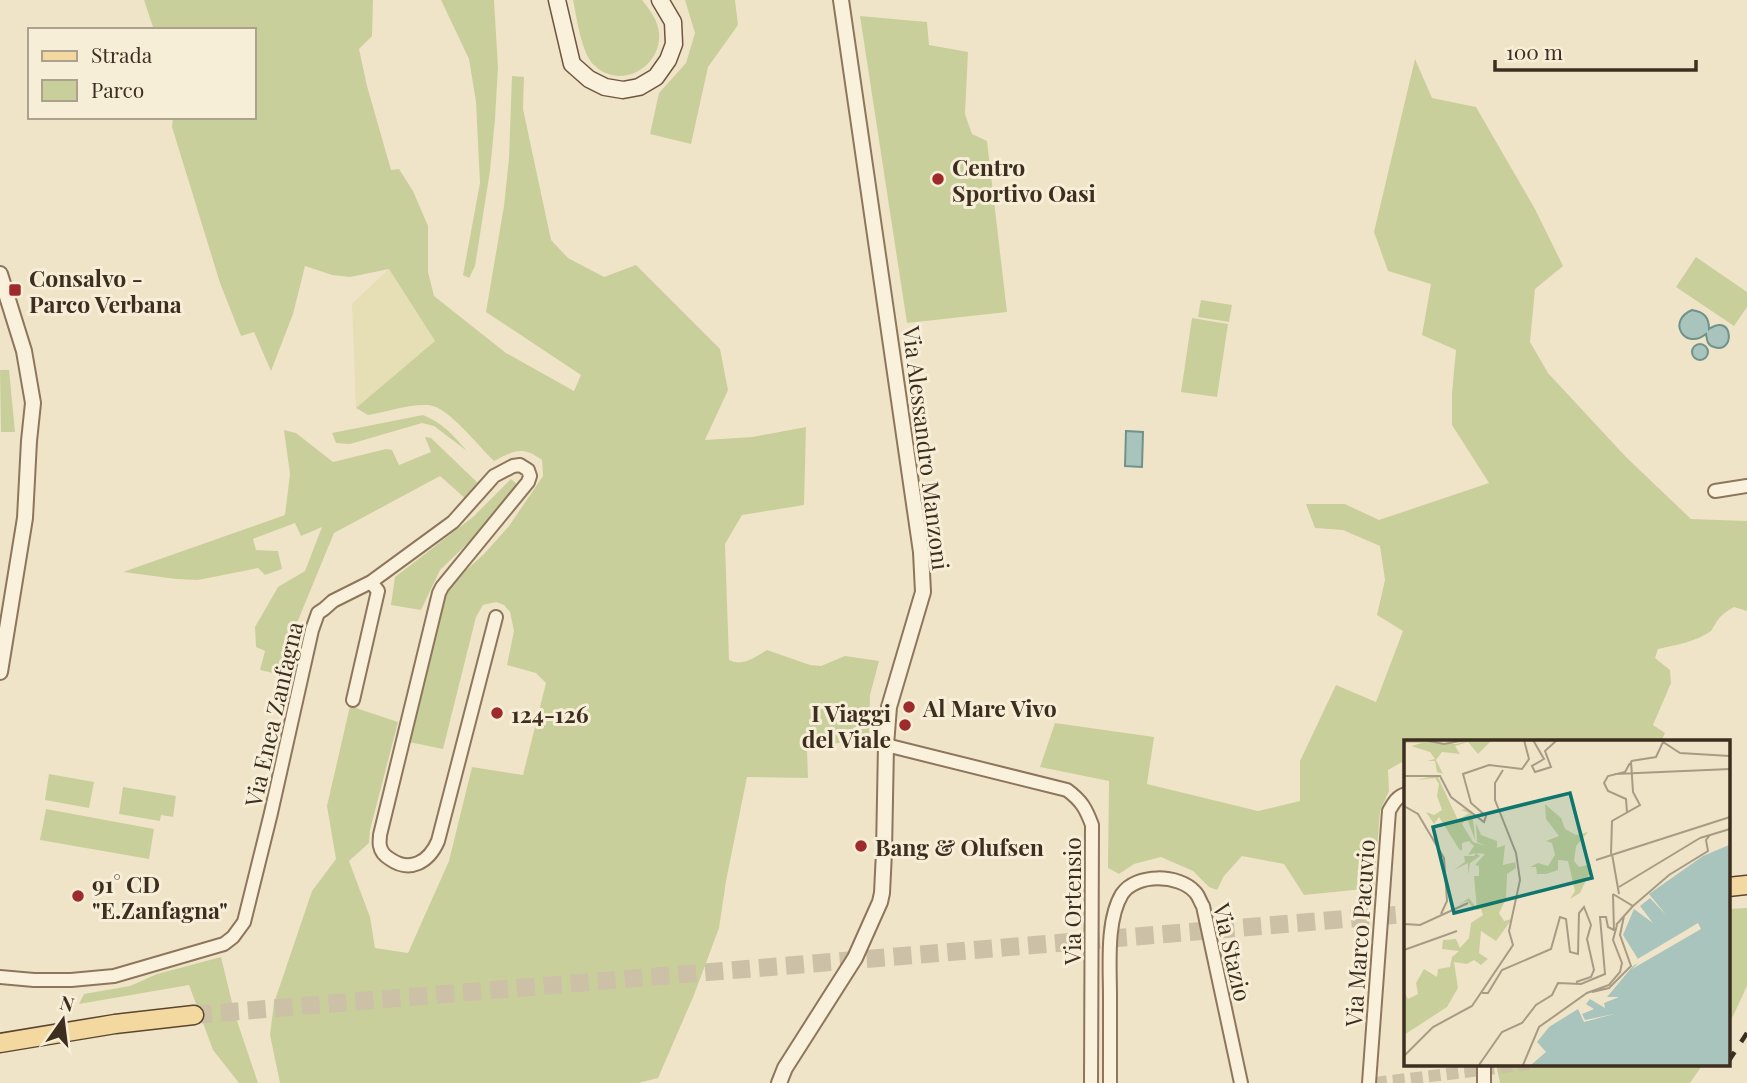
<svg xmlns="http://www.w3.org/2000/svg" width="1747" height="1083" viewBox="0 0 1747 1083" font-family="'Playfair Display',serif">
  <rect width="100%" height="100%" fill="#f0e4c8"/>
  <path fill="#e6deb5" d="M389,269L435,341L356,408L352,304Z"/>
  <path fill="#c9cf9b" d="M144,0H373L372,36L359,49L367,86L391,170L399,169L413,191L428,226V272L434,296L506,353L574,391L581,375L486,312L504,206L509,158L512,76L524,77L523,109L551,240L568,258L604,277L636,265L720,349L728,390L705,440L752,437L806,427L804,505L742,515L725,544L729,660C743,667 755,657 767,650L810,665L821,666L845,656L879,661L870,695L869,736L807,750L808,778L747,777L726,881L719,928L694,995L658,1078L638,1083H280L270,1035L274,1003L312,891L336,859L327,806L350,706L398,722L370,830L369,843L349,861L370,917L375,948L408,953L449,861L472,767L523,775L546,683L536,673L507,665L514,631L510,612L504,605L496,602L483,605L476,617L443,749L404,741L440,594L484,554L509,526L543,476L542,460C522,445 514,451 494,461C479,447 448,406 428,405C407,404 387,412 368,415L356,408L435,341L389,269L350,277L332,275L305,266L293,314L271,371L254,332L241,336L220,283L172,127L173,117H254V30H154Z
    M441,0H494L498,67L495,119L490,171L475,266L469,278L463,275L480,183L476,102L469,59Z
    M573,0H642C650,10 658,20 659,33C662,67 621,90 595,66C581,54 577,18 573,0Z
    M685,0H735L738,25L708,67L691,144L650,134L659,93L686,63L695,33Z
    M860,16L927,22L929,45L968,52L965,114L972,134L987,141L1007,312L907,323Z
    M1415,59L1432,98L1476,107L1535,209L1563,266L1535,289L1530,342L1548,373L1626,457L1691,519L1747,521V611L1734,607C1727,611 1721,615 1717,621C1715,624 1713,628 1711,631C1695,642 1676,645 1658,649L1655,658L1670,670L1671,683L1653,725L1665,733L1661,742H1406V773L1402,762L1388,770L1389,791L1380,811L1374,888L1304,895L1284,864L1242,856L1224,876L1217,890L1209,887L1193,871L1161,857L1134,864L1119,874L1108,868L1109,781L1040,767L1055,723L1154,737L1147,784L1258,811L1300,801V761L1336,685L1376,702L1403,631L1377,615L1385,580L1380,546L1343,530L1315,528L1306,504H1345L1379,520L1489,483L1452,425V393L1456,350L1422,335L1431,284L1388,271L1374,232Z
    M1696,257L1747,292V307L1734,326L1676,287Z
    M1201,300L1232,305L1229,322L1198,317Z
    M1192,318L1228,324L1217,397L1181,392Z
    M9,370L15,432H1L0,370Z
    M423,415C443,423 453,435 467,451L434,426L422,423L350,444L336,443L332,433Z
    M284,430L296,433L333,462L386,449L392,450L399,465L431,452L425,437L431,438L480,485L467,500L440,476L334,533L292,635L282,675L260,670L265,651L256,647L255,627L278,587L305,571L322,527L301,536L295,523L253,539L256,550L278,551L282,569L265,575L258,568L198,580L176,579L123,572L285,515L290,474Z
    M511,479L518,485L472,539L440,570L421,610L391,605L395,577L473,517Z
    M49,774L94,782L89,808L45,800Z
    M123,787L176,796L173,817L161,815L160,821L119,814Z
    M46,809L154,829L149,859L40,840Z
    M1747,908V986L1728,1027V909Z
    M221,957L235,1015L258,1083H239L213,1050L189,985L79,1004L84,994L130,986L157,974Z
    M1496,1064H1703L1690,1083H1500Z"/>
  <path fill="#a9c4bc" stroke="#6f938a" stroke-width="2" d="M1692,310C1704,312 1709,317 1709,329C1734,312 1735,355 1714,347C1707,345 1707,340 1706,334C1685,351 1666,321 1692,310Z
    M1692 352a8 8 0 1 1 16 0a8 8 0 1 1-16 0Z
    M1126,431L1143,432L1142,467L1125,466Z"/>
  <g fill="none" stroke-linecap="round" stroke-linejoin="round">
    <path stroke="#ccc0a6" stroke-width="12" stroke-dasharray="12 6" stroke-linecap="butt" d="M1375,1083L1529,1064"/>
    <path stroke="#ccc0a6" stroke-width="18" stroke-dasharray="18 9" stroke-linecap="butt" d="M194,1015L1406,914"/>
    <g stroke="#8d765c" stroke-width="16">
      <path id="minor" d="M1715,491L1747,486
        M353,700L378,591L371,582
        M886,745L1067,790C1082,801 1086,809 1092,825L1091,1083
        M0,977L34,980H71L114,976L224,944L233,937L244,922L271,813L312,630L318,613L324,609L333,601L371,582L453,522L494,476L513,466L520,465L528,470L530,476L528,482L442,587L439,593L380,835C380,839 379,843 380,846C381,852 385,856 390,859C410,873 429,862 438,841L496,617
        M1484,1064V1083
        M1110,1083C1110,1054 1110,1025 1110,996C1110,966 1106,920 1122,894C1136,873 1179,874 1195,892C1199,896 1200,902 1203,906L1241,1083
        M1369,1083L1389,811C1393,804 1397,796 1406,794"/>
    </g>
    <g stroke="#8d765c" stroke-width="18">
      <path id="tertiary" d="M0,274L24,351L33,403L29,441L25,518L0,672
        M779,1083L785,1068L855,958L880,902L882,893L884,852L886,745L889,707L923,592L921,552L841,0"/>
    </g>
    <g stroke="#6f573f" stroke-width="19">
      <path id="secondary" d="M557,0L572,64L589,79L605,87L623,90L639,87L656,77L668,60L674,44L673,22L660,0"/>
    </g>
    <g stroke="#5b4430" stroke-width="21">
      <path id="primary" d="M1728,887L1747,885
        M0,1043L115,1024L194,1015"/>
    </g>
    <use href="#minor" stroke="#faf1dc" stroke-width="12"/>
    <use href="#tertiary" stroke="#faf1dc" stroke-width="14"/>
    <use href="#secondary" stroke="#faf1dc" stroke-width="16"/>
    <use href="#primary" stroke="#f3d9a0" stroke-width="18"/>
    <path stroke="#3d2e20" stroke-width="4.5" stroke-dasharray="12 12" stroke-linecap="butt" d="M1728,1062L1747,1033"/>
  </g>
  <g fill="#9e2a2b" stroke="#f7eed8" stroke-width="2.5">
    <circle cx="938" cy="179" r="7"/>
    <rect x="8" y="283" width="14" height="14" rx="3.5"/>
    <circle cx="909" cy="707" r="7"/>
    <circle cx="497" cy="713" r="7"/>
    <circle cx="905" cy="725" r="7"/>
    <circle cx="861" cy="846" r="7"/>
    <circle cx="78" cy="896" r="7"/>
  </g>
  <g text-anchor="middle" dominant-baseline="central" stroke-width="6" stroke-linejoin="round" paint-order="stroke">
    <g font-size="23" font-weight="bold" fill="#3d2e20" stroke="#f7eed8" text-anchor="start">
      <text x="952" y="166">Centro<tspan x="952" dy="26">Sportivo Oasi</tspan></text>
      <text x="29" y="277">Consalvo -<tspan x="29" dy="26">Parco Verbana</tspan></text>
      <text x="923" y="707">Al Mare Vivo</text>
      <text x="891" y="712" text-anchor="end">I Viaggi<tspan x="891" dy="26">del Viale</tspan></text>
      <text x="511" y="713">124-126</text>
      <text x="875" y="846">Bang &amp; Olufsen</text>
      <text x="92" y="883">91° CD<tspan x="92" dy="26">"E.Zanfagna"</tspan></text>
    </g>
    <g font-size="23" fill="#3d2e20" stroke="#f7eed8">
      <text transform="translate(927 448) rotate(83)">Via Alessandro Manzoni</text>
      <text transform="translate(273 714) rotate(-77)">Via Enea Zanfagna</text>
      <text transform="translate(1071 901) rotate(-90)">Via Ortensio</text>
      <text transform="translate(1359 933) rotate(-86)">Via Marco Pacuvio</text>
      <text transform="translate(1233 952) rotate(77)">Via Stazio</text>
    </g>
  </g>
  <g transform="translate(1404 740)">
    <rect width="326" height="326" fill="#f0e4c8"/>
    <path d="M0,0L52,4L65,0H88L74,14L64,2L51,6L56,14L38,12L32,20L39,34L33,32L31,21H23L31,19L26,12L7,6L18,3H2L0,9ZM33,35L54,80L65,73L57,70L63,69L68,74L70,87L71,100L63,78L58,84L69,102L82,106L73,102L72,83L77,95L93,101V108L101,105L99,125L111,122L112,128L103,134L102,159L95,173L100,181L108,179L92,201L77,191L75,213L84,219L77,225L70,220L63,224L50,222L54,248L43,267L0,295V251L4,259L14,254L12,243L20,229L33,237L34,229L46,227L48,217L55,211L38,209L39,200L52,199L56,208L65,198L67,183L79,175L77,169L72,170L63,161L55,165L65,158L73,169L70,136H75V126L71,125L81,114L72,113L76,116L66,123L64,135V123L50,130L61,122L60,116H70L72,113L64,115L70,106L65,101L58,103V111L55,109L35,77L30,84L22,72L30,75L38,70L33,56L35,44L31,38L13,40ZM141,64L157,78L161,89L172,95L184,92L172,106L170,121L175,127L187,124L185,134L176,153L166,159L171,151L164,121L154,120V130L142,134H133L132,127H126L134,123L144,126L151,115L148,103L142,101L155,96L142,79Z" fill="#c9cf9b"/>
    <path d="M325,105V325H127L142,312L133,302L145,287L174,269L180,282L210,274L181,280L178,274L190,269L182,264L186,259L201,268L200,263L215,257H203L229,226L293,187L234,219L219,195L230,169L249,183L236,166L246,158L263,176L245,154L299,116Z" fill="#a9c4bc"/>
    <path d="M294,183L297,189L228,229L235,222L232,220Z" fill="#f0e4c8"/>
    <path fill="none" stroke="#a9c4bc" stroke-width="3.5" d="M249,184L260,188L287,173L326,178"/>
    <path fill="none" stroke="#a89b85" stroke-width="2" d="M20,0L40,4L61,0M129,0L140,19L128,26L131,32L147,27L141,11L153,0M227,21L252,17L259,2L276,13L326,16M211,34L326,29M0,36H36L47,57L80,82L82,76L67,63L59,34L85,25L118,29L125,19L120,0M0,66L14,74L40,118L43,161L37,174M223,73L222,59L204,51L200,43L204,36L221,32L226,23M296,98L326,89M207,114L208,81L236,65L229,52L227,21M208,114L215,154M192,120L326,77M215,147L296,98M209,154L210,191M209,154L229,166L265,135L304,111L302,100L306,95M0,184L16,185L64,163M212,185L229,166M0,210L53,191M188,252L205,248L227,226L216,195L220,176M78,253H84L98,230L147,209L156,177L162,179L166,212L174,214L175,173L180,167L187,185L183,199L190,230L187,237L172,242M0,316L29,287L68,266L109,205L105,191L116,140L112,113L91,60V43L99,30M75,325L98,292L118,283L132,265L148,255L154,243L177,244L201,234L196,177H202L204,187L210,190M119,325L135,287L183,253L205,245L216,232L218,223L209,200L213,185"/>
    <path fill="#0f766e" fill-opacity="0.15" stroke="#0f766e" stroke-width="3.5" d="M166,53L188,138L50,173L29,87Z"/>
    <rect width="326" height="326" fill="none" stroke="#3d2e20" stroke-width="3.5"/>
  </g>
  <rect x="28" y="28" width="228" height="91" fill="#f7eed8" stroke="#ada18e" stroke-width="2"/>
  <rect x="42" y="51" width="35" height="10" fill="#f3d9a0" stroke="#ada18e" stroke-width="2"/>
  <text x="91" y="63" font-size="21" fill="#3d2e20">Strada</text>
  <rect x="42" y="80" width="35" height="21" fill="#c9cf9b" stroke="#ada18e" stroke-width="2"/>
  <text x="91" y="98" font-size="21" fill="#3d2e20">Parco</text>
  <g transform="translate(63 1020) rotate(14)" stroke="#f7eed8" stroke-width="5" paint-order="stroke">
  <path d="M0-5L12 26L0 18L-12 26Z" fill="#3d2e20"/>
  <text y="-10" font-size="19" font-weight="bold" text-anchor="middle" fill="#3d2e20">N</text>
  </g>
  <path d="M1495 60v10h201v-10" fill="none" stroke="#3d2e20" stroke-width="3.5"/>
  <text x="1506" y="60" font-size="21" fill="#3d2e20" stroke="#f7eed8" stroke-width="5" paint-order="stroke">100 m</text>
</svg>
